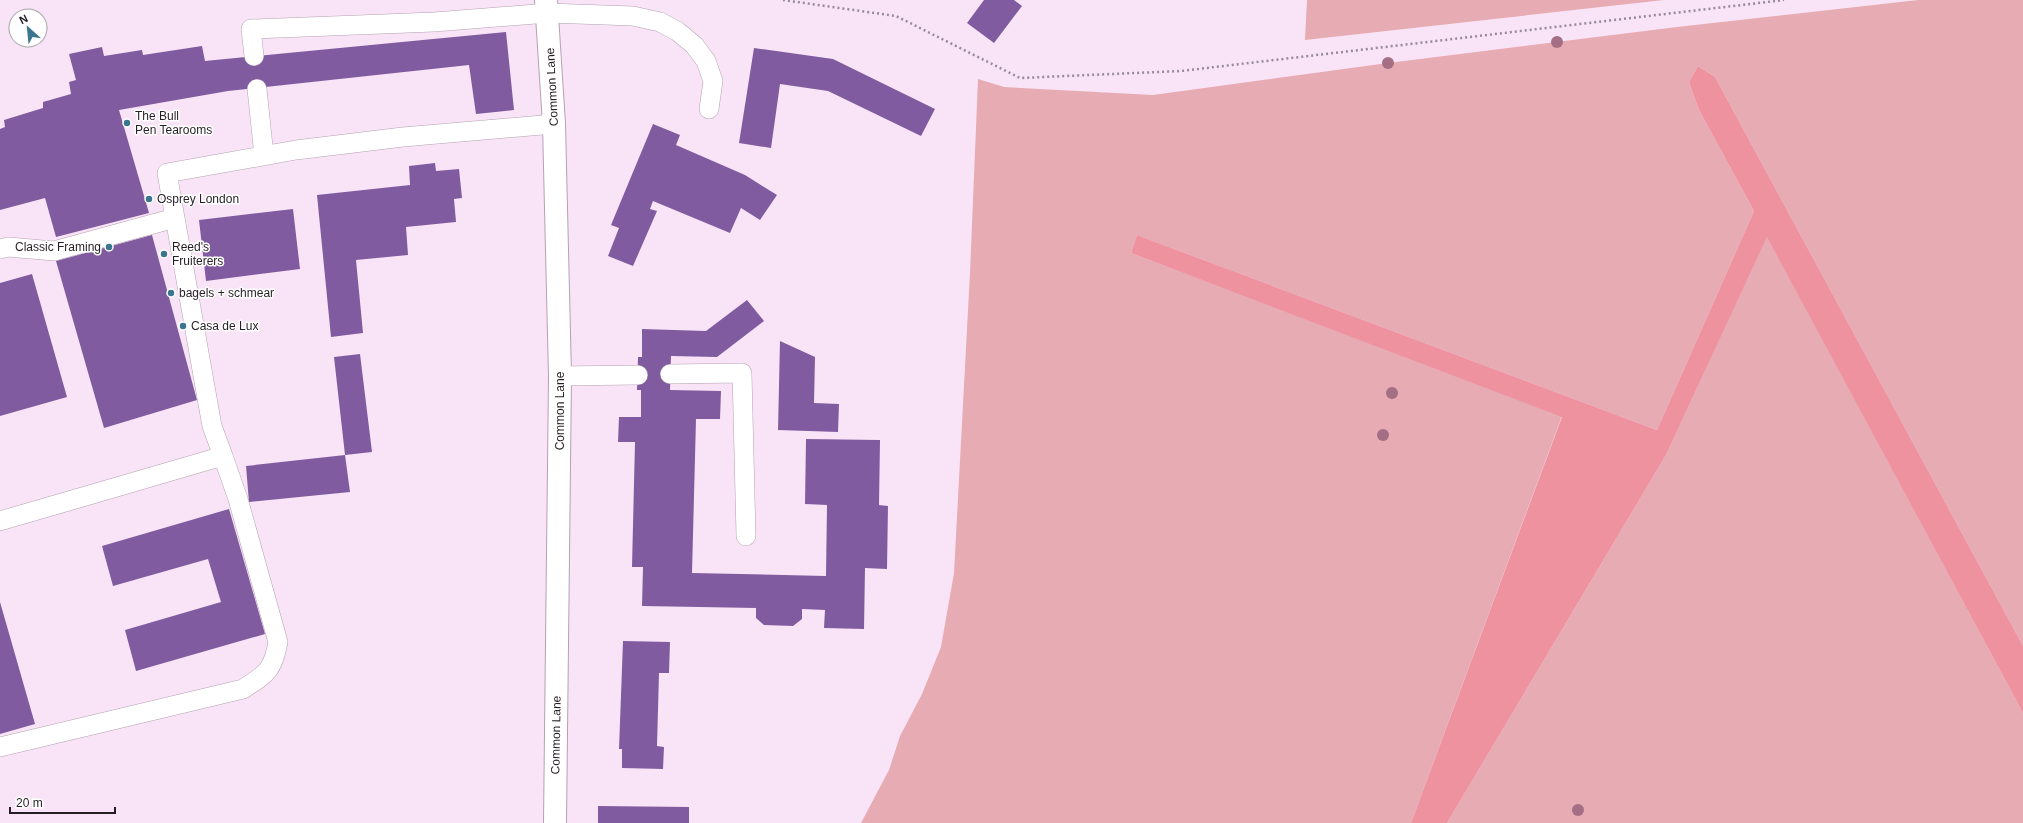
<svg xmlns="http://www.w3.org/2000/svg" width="2023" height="823" viewBox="0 0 2023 823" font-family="Arial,sans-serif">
  <rect width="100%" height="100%" fill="#f8e4f6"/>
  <path fill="#e7abb3" d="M1307,0H1664L1305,40Z
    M1918,0H2023V646L1715,77L1698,66L1689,82L1699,110L1754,211L1657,430L1137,235L1131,253L1562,416L1411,823H861L889,770L900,736L922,694L941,647L954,573L970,273L978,79L1004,87L1153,95L1388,63L1677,27Z
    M1767,236L2023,713V823H1447L1666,455Z"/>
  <path fill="#ee92a0" d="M1698,66L1715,77L2023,646V713L1767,237L1666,455L1447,823H1411L1562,417L1131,253L1137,235L1657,430L1754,211L1699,110L1689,82Z"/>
  <path fill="#815ba0" d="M984,0H1014L1022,6L994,43L967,23Z
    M506,32L514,110L476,114L469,65L228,91L119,110L149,213L56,237L45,198L0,210V129L5,127L4,120L43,108V102L71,94L69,82L76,80L69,54L102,47L104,56L142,50L143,55L202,46L205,61Z
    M754,48L833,59L935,109L921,136L828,91L780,84L771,148L739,143Z
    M653,124L680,135L676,145L745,175L777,195L760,220L741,208L730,233L653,201L650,209L657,211L633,266L608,256L619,228L611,225Z
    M435,163L436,171L459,169L462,198L454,199L456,222L406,227L408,255L356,260L363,333L331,337L317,195L410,185L409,166Z
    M293,209L300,269L206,281L199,220Z
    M152,235L197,400L104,428L56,261Z
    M32,274L67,397L0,416V283Z
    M747,300L764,321L717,357L671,356L670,390L721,391L720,419H696L692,573L826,576L827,505L805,504L806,439L880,440L879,505L888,506L887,569L865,568L864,629L824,628L825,610L802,609V619L793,626L764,625L756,618V608L642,606L643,567H632L635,442H618L619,417H641V390H637L638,357H642V329L706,331Z
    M780,341L815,357L814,403L839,404L838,432L778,430Z
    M360,354L372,452L345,455L334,357Z
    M345,455L350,492L249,502L246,466Z
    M229,509L265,634L136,671L125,630L221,602L208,559L113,586L102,546Z
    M0,602L35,724L0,734Z
    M623,641L670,642L669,673H659L657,746L664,747L663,769L622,768V749H619Z
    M598,806L689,807V823H598Z"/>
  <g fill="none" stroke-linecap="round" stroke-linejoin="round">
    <g stroke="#b4a1b2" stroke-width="20">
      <path id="service" d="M254,56L251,29L434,22L548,13L633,16L660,22L677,31L694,45L706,61L713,81L709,109
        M257,89L264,156
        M0,249L8,247L54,251L175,218
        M670,374L742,373L746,536
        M560,376L638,375
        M0,521L223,456L212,426L167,173L296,150L403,137L554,124
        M0,747L243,689C266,674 273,671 278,642L238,499L223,456"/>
    </g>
    <g stroke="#b4a1b2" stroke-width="24">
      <path id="minor" d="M546,0L554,124L560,376L555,823"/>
    </g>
    <path stroke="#988a97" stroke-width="2.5" stroke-dasharray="2 3" stroke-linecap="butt" d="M783,0L896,16L1020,78L1181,71L1784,0"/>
    <use href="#service" stroke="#fff" stroke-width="19"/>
    <use href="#minor" stroke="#fff" stroke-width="22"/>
  </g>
  <g fill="#a46e84">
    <circle cx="1557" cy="42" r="6"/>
    <circle cx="1388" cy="63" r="6"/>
    <circle cx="1392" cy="393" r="6"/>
    <circle cx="1383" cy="435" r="6"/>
    <circle cx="1578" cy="810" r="6"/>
  </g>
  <g fill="#3b768e" stroke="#fff" stroke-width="1.5">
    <circle cx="127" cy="123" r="4"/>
    <circle cx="149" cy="199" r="4"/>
    <circle cx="109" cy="247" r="4"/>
    <circle cx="164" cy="254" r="4"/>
    <circle cx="171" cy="293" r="4"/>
    <circle cx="183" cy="326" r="4"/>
  </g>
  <g text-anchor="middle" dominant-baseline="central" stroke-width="3" stroke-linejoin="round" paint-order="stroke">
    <g font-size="12" fill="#251e24" stroke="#fff">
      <text transform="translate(552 87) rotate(-93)">Common Lane</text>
      <text transform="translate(560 411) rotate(-90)">Common Lane</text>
      <text transform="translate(556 735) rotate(-89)">Common Lane</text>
    </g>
    <g font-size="12" fill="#251e24" stroke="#fff" text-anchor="start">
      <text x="135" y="116">The Bull<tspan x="135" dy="14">Pen Tearooms</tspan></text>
      <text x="157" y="199">Osprey London</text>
      <text x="101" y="247" text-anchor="end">Classic Framing</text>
      <text x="172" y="247">Reed's<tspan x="172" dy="14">Fruiterers</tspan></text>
      <text x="179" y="293">bagels + schmear</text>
      <text x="191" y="326">Casa de Lux</text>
    </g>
  </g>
  <g transform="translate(28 28) rotate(333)"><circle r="19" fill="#ffffff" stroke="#a8a5a7"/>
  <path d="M0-3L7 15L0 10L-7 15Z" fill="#3b768e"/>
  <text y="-6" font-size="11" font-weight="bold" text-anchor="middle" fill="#251e24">N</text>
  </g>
  <path d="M10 807v6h105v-6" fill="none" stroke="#251e24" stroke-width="2"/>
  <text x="16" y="807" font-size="12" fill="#251e24" stroke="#ffffff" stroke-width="3" paint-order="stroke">20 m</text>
</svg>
